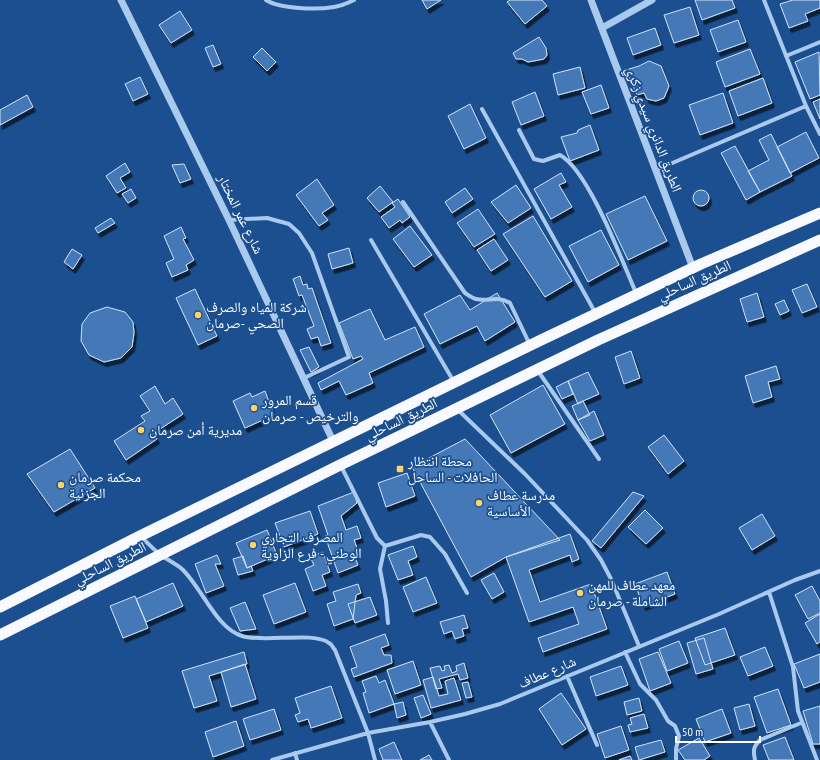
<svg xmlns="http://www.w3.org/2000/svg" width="820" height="760" viewBox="0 0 820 760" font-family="'PT Sans Narrow','Noto Naskh Arabic',sans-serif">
  <defs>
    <filter id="shadow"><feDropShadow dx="2.5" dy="4.5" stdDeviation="0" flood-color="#0009"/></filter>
  </defs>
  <rect width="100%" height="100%" fill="#1b4f8f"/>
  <path fill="#4478b7" stroke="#cfe3fa" filter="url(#shadow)" d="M422,0H441L427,9Z
    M510,0H542L547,6L525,24L507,2Z
    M695,0H732L735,8L702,20Z
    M793,0H820V8L805,14L808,21L789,28L780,4Z
    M690,7L699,35L674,43L664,15Z
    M180,11L192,30L171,43L159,25Z
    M738,20L746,42L718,52L710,30Z
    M655,28L661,45L633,55L627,38Z
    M539,37L546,48L547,55L544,59L528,62L522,59H516L513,53Z
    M213,45L221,64L213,67L205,48Z
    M262,48L276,62L267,71L253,57Z
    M750,49L760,74L725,87L716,62Z
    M819,52L820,95L810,99L795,62Z
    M649,61L661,66L669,86L664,98L656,101L647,99L644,93L637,95L626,70L639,66Z
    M580,67L585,88L558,95L553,74Z
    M140,77L148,94L133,101L125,84Z
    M763,78L772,103L738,116L729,91Z
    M601,85L609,108L591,114L582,92Z
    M535,92L544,116L521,125L512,102Z
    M723,93L733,123L700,135L689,105Z
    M27,95L33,107L0,125V110Z
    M820,99V119L813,102Z
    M470,104L486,138L464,149L448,116Z
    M590,125L599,150L570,161L561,137L577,133L578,130Z
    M806,132L819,158L790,173L777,147Z
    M771,134L792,176L760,192L748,171L769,160L759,140Z
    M735,146L760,192L746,200L721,153Z
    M125,163L130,172L120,178L126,188L117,193L106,176Z
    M184,164L191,179L180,183L172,165Z
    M561,173L566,182L559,185L572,207L551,219L534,189Z
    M317,179L334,205L322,213L328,220L319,226L296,195Z
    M516,185L531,208L508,223L491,202Z
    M380,186L393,202L379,212L367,198Z
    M465,188L473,199L452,213L445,202Z
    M131,189L136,198L128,203L122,194Z
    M693 198a8 8 0 1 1 16 0a8 8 0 1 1-16 0Z
    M645,196L667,241L628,260L606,214Z
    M398,199L410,217L402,223L400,220L389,228L381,217L395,207L392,203Z
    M478,209L495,234L474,247L457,223Z
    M533,216L572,281L545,297L503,234Z
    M111,218L115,223L98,233L95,228Z
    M410,226L432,255L414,267L393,239Z
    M181,227L186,238L183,239L194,260L186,265L188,270L172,277L166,263L174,259L164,236Z
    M601,230L619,265L588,282L569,246Z
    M494,239L508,260L491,271L477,250Z
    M349,248L353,263L332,269L328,254Z
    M72,249L82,255L73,269L64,262Z
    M300,276L303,285L307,284L308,289L312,288L331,343L321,346L318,337L311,339L307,329L314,326L302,295L299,296L293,279Z
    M807,284L817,307L802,313L792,290Z
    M195,289L217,336L198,345L176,298Z
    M497,293L515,322L485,341L477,326L440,344L424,314L460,295L470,310Z
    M757,293L764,317L747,322L740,299Z
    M784,300L789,311L780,315L775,304Z
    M107,307L125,312L133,322L134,333L132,347L121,358L104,362L89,355L81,341L82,324L90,313Z
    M370,309L385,340L415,327L424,347L369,373L373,383L346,395L339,381L321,390L318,383L363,359L361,356L353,359L339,323Z
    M309,347L319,367L311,372L300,350Z
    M631,351L640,378L624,384L615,357Z
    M776,366L780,379L768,382L772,397L753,403L745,376Z
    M588,372L599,394L583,401L578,404L568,381Z
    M568,381L573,394L562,399L556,387Z
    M543,385L565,424L511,453L490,415Z
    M155,386L165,404L173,398L183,414L154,433L157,439L126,460L114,441L145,421L141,416L150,411L140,396Z
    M265,391L274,415L245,428L233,401L250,393L252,397Z
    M583,401L590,415L578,420L572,406Z
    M594,411L604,435L590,441L578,420Z
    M664,435L684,461L668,474L648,447Z
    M465,439L560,540L506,557L471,577L412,467Z
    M70,449L95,488L54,512L27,474Z
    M407,473L415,496L386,507L378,483Z
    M354,492L357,503L341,516L346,530L357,526L361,538L354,540L359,553L354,555L358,565L338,573L325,536L328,535L318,506Z
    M633,492L644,496L601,548L592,541Z
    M645,510L663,528L646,544L628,527Z
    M310,511L318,534L284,547L275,523Z
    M762,514L775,536L752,550L739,528Z
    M267,530L277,555L247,568L236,543Z
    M570,534L579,559L572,562L570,555L529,570L540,602L591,584L607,629L543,652L538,638L579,624L573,607L529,622L506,557Z
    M413,546L417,557L408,561L413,575L398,580L388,555Z
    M323,552L330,572L322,575L326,586L313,591L305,569L314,565L310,557Z
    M217,555L221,564H215L224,586L206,593L195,564Z
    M243,556L247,568L251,566L253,571L238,575L233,559Z
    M667,572L675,594L643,606L635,584Z
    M494,573L504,592L492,599L481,580Z
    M426,577L437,603L413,612L403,587Z
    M173,583L183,606L146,622L136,599Z
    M295,583L306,612L274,624L263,595Z
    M358,584L361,593L356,595L353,619L334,626L327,604L336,601L333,592Z
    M812,586L820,601V613L808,619L795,595Z
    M135,596L148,628L123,638L110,606Z
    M370,597L377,615L355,623L348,604Z
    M245,602L256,629L240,631L230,608Z
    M820,614V642L817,644L805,623Z
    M464,615L468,628L462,629L464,636L455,639L452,631L444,634L440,622Z
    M725,628L735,655L705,665L695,638Z
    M385,634L389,645L381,648L384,655H391L392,663L354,677L351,669L357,667L350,647Z
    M704,638L713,669L696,674L687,643Z
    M679,641L688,663L667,671L659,649Z
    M765,647L773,666L748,676L740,657Z
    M244,652L247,664L209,676L217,701L194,708L182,671Z
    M658,652L671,683L650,691L639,659Z
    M820,654V682L804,688L794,664Z
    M413,661L421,685L395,694L387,670Z
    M464,663L468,678L460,680L458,674L439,679L442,688L436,689L430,668L440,666L442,671L445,670L444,666L449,665L452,673L457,671L456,666Z
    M245,664L256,699L231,707L221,672Z
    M621,666L628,685L596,696L590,677Z
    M376,676L379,683L385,680L394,704L369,713L363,693L366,692L362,681Z
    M433,677L439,696L448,694L445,681L454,678L461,700L431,708L423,680Z
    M468,682L472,697L466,698L462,683Z
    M331,686L342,718L311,728L308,719L298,722L295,715L300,713L295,698Z
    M778,689L791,725L767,733L754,697Z
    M561,693L586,729L562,745L539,709Z
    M423,695L431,714L421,718L414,698Z
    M639,698L642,711L627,715L624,702Z
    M403,702L406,715L397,718L394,704Z
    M749,704L755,726L740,730L734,708Z
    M820,706V744H813L803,711Z
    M274,709L281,730L250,740L243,719Z
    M722,709L731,733L705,742L696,719Z
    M644,714L648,728L630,732L628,725L632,724L630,718Z
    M236,721L244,746L213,757L205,732Z
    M621,726L629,750L605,758L597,734Z
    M785,737L794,760H769L763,745Z
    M699,738L710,756L704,760H685L678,750Z
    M661,740L665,752L639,760L635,747Z
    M394,742L402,760H383L379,749Z
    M429,755L432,760H420Z
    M630,756L632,760H619Z"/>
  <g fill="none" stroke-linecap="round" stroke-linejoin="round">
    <path stroke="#a9c9ee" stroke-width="4" d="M266,0C280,9 317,10 334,7C341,6 348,3 354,0
      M764,0L806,106L820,134
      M786,56L820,42
      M482,109L596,314
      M519,130L534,159L543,161L560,155C589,171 622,261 636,293
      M656,170L806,106
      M403,202L465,293C468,295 472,298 476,299C488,302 498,295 510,303L530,345
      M229,220L267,218L289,224L299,233L312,253L349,357L304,378
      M371,240L454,382
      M538,371L599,459
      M457,409L525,474L587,540L601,560L611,579L639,646
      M341,466L377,538L385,546L421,535L430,537L445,554L467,593
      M141,537C148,543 154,550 162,556C168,560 176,564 182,569C202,588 216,628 242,636C264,643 314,631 329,643C332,644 333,648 335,650L368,733L375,760
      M385,546L380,569L386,601L388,623
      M769,592L793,667L798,711L817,760
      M625,652L640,684L656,700L668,721L675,726L679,736L676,749V760
      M567,676L597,745
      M430,722L449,760
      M295,753L297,760
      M272,760L368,733L430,722L465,714L500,704L719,614L795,580L820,571
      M755,760C753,751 753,747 760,740L801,723"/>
    <path stroke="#a9c9ee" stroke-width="7" d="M121,0L229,220L333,441
      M591,0L693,268
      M602,28L652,0"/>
    <path stroke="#f8faff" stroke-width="11" d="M0,607L140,536L539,341L701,264L820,213
      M0,635L340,465L598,340L820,240"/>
  </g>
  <g fill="#ffd166" stroke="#1b4f8f" stroke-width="1.5">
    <circle cx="198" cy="315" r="4"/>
    <circle cx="254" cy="408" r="4"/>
    <circle cx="141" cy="430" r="4"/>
    <rect x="396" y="465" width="8" height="8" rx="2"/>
    <circle cx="61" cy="485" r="4"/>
    <circle cx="479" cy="503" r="4"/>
    <circle cx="253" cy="545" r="4"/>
    <circle cx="580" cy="593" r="4"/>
  </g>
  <g text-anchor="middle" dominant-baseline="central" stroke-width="3.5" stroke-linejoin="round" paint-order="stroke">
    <g font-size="14" fill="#fff" stroke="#1b4f8f">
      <text transform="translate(654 129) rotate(69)">الطريق الدائري سيدي زكري</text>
      <text transform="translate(241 214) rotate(64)">شارع عمر المختار</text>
      <text transform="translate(694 280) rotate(-24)">الطريق الساحلي</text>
      <text transform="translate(401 419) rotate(-26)">الطريق الساحلي</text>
      <text transform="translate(110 563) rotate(-27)">الطريق الساحلي</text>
      <text transform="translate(547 672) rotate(-23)">شارع عطاف</text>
    </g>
    <g font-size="14" fill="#fff" stroke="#1b4f8f" text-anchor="start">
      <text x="206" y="307">شركة المياه والصرف<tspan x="206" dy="16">الصحي -صرمان</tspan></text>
      <text x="262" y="400">قسم المرور<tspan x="262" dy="16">والترخيص - صرمان</tspan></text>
      <text x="149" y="430">مديرية أمن صرمان</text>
      <text x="408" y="461">محطة انتظار<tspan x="408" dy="16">الحافلات - الساحل</tspan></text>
      <text x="69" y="477">محكمة صرمان<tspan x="69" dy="16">الجزئية</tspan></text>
      <text x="487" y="495">مدرسة عطاف<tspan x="487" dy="16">الأساسية</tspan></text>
      <text x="261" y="537">المصرف التجاري<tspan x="261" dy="16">الوطني - فرع الزاوية</tspan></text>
      <text x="588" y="585">معهد عطاف للمهن<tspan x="588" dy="16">الشاملة - صرمان</tspan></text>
    </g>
  </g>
  <path d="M676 736v6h84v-6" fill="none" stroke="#ffffff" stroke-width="2"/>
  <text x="682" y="736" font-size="12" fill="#ffffff" stroke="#1b4f8f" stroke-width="3" paint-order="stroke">50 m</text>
</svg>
